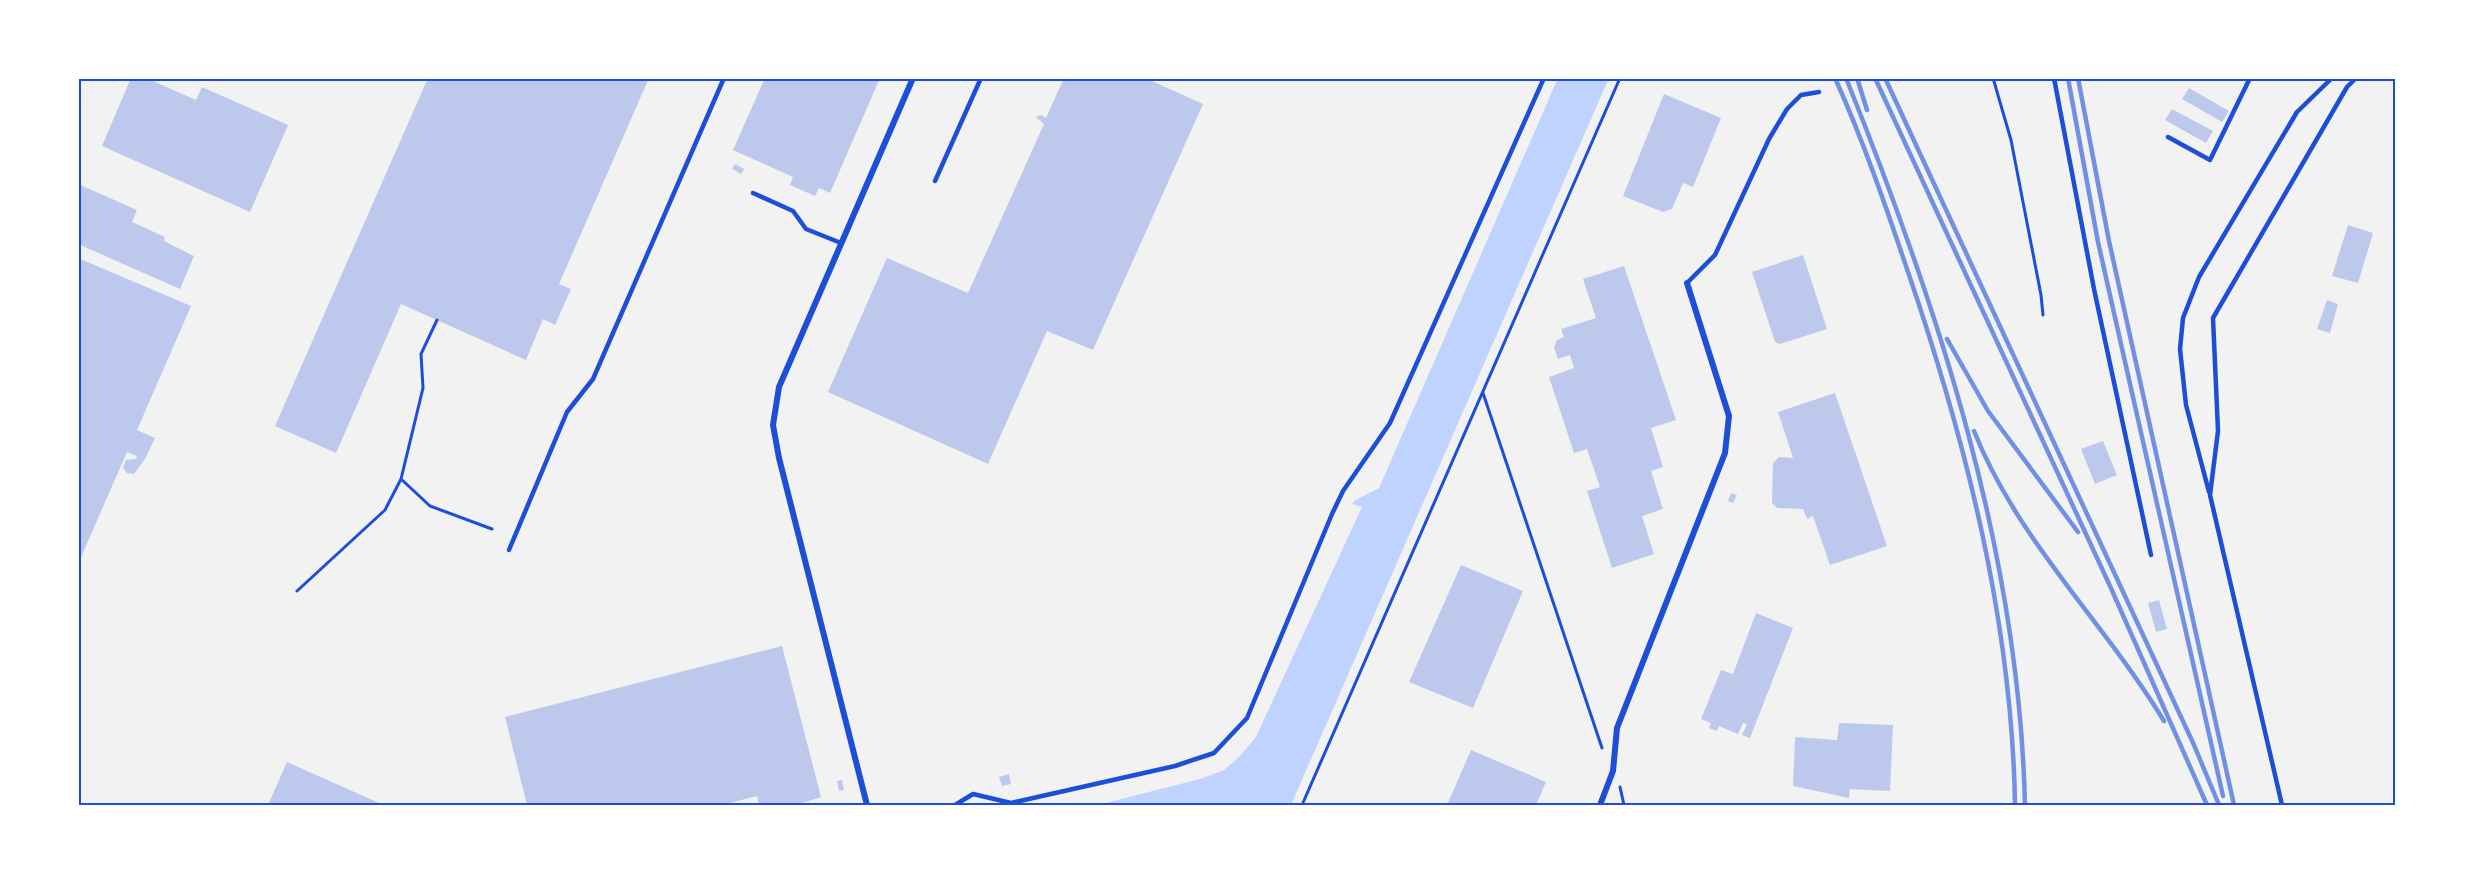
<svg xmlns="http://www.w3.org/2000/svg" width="2474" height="883" viewBox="0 0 2474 883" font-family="'Nunito Sans',sans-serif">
  <rect width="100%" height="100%" fill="#f2f2f2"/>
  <path fill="#bfd3fe" d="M1558,78H1609L1291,805H1067L1219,764L1242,744L1261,712L1354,501L1379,488Z"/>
  <path fill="#f2f2f2" d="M1350,503L1362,507L1256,737L1239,757L1224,770L1200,779L1098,805H1064L1066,802L1197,769L1217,761L1232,750L1248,732Z"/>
  <path fill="#bdc9ec" d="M131,78H146L196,100L202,87L288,125L250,212L102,146Z
    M428,78H649L559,284L571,289L555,325L543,319L526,360L401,304L336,453L275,426Z
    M765,78H880L830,193L819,188L815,196L790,185L793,177L733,150Z
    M1064,78H1145L1203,104L1093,350L1047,331L988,464L828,392L887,258L968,293L1044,124L1036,117L1041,115L1046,118Z
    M2189,88L2229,111L2222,122L2182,99Z
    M1664,94L1721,118L1693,187L1683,183L1672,209L1663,212L1623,196Z
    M2172,109L2213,131L2206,143L2165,120Z
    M735,164L744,169L741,174L732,169Z
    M78,184L137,210L132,222L165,237L164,241L194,256L180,289L78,244Z
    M2348,225L2373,233L2358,283L2332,276Z
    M1803,255L1827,329L1780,344L1775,342L1752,272Z
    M78,258L191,306L137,430L155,438L145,459L134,474L127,473L123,468L126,460L136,459L137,456L127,452L78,564Z
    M1624,266L1676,420L1651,428L1663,467L1651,471L1663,509L1642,516L1654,554L1612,568L1587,491L1600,487L1587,449L1574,453L1549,377L1574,368L1570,355L1558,359L1554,347L1557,340L1564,337L1561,329L1596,318L1583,279Z
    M2327,300L2338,304L2330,333L2317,329Z
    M1835,393L1887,546L1830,565L1813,516L1807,519L1803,509L1777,508L1772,503L1773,463L1779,457L1793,458L1778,412Z
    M2103,441L2117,475L2095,484L2081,449Z
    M1731,493L1737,495L1733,503L1728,501Z
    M1461,565L1523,591L1473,708L1409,682Z
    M2159,600L2167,629L2156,632L2148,603Z
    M1756,613L1793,628L1750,738L1742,735L1747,724L1743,723L1738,734L1719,726L1717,731L1709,728L1711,723L1701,719L1721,670L1733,674Z
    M782,646L821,797L796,805H759L757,796L722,805H527L505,717Z
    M1839,723L1893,725L1890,791L1850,789L1849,798L1793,786L1795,737L1837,740Z
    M1471,750L1546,782L1536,805H1447Z
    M287,762L379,803V805H268Z
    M1009,774L1011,784L1002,786L999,777Z
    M842,780L844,790L839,791L837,781Z"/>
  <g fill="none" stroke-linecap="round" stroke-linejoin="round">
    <path stroke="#1d4ed8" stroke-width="3" d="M1993,78L2011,140L2041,295L2043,315
      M1483,393L1602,748
      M401,479L430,506L492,529
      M297,591L385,510L401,479L423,388L421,354L437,320
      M1620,787L1624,805
      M1302,805L1620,78"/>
    <path stroke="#1d4ed8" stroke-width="4.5" d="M2054,78L2094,289L2151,555
      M2168,137L2210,160L2250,78
      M935,181L981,78
      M753,193L793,211L806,229L841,243
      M1687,283L1715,255L1769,139L1787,109L1801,95L1819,92
      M2209,492L2186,405L2180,349L2183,318L2199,277L2297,112L2332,78
      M509,550L567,412L593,379L724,78
      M955,805L973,794L1011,803L1175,766L1214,753L1247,718L1332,514L1343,491L1390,423L1544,78
      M2282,805L2210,495L2218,431L2213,318L2347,87L2356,78"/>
    <path stroke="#1d4ed8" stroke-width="6" d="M867,805L779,458L773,425L779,387L913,78
      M1600,805L1613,771L1617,728L1725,453L1729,416L1687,283"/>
    <path stroke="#7290e2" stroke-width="4.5" d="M1835,78C1863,140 1885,204 1907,269C1966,441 2012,622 2015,805
      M1846,78C1939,309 2019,553 2025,805
      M1857,78L1867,110
      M1875,78L2110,586L2207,805
      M1885,78L2194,745L2219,805
      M2068,78L2098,242L2223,796
      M2078,78L2109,241L2234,805
      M1947,339L1988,411L2078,532
      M1974,431C2018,541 2104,622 2164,721"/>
  </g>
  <rect width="2474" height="883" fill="none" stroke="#ffffff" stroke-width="159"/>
  <rect x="80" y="80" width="2314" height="724" fill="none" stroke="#1d4ed8" stroke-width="2"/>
</svg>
